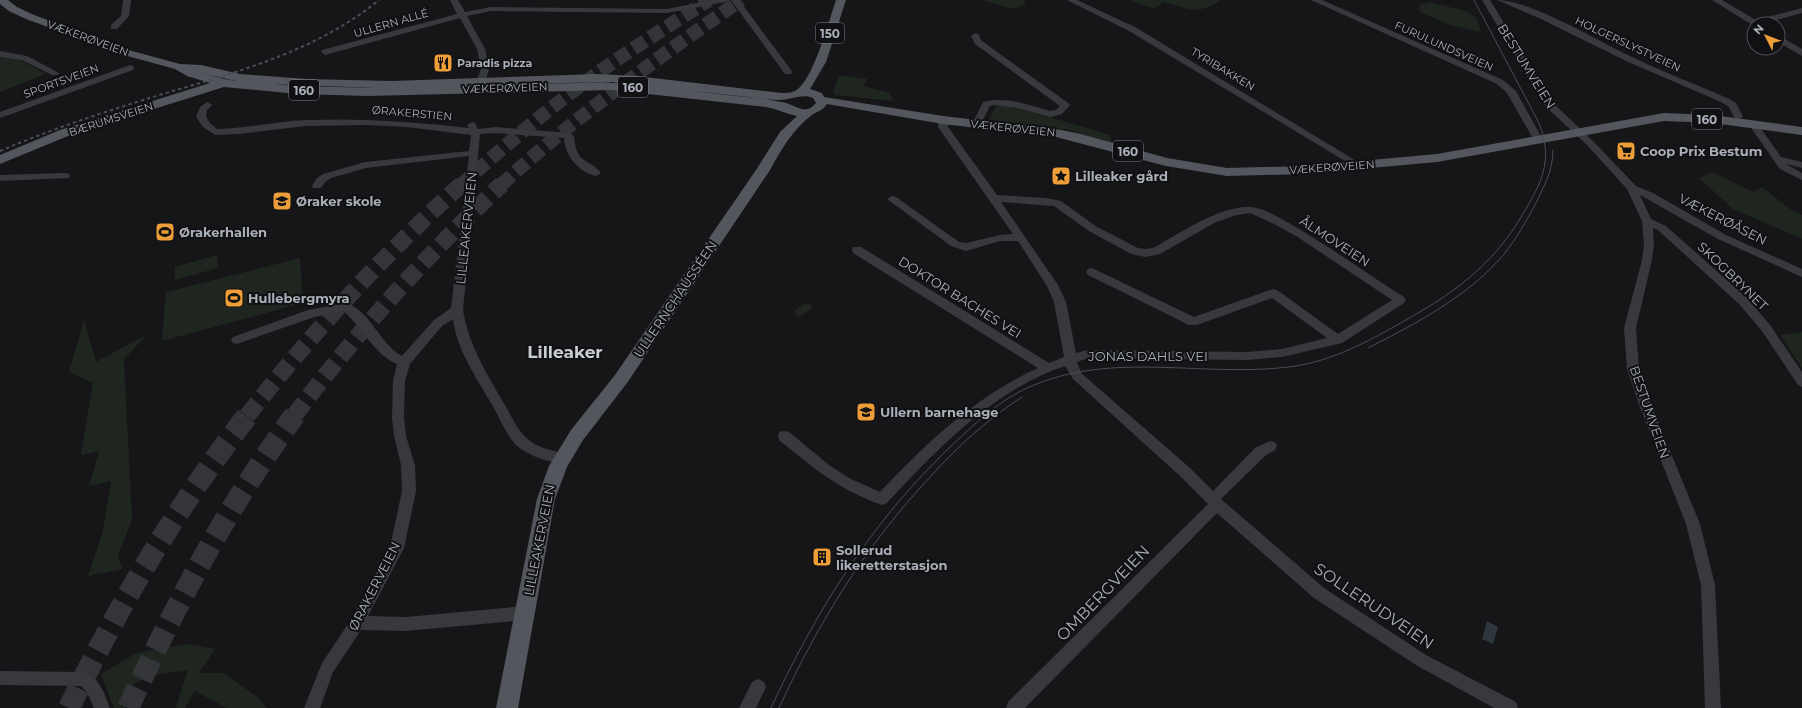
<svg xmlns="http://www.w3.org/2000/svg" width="1802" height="708" viewBox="0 0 1802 708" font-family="Montserrat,sans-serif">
  <rect width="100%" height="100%" fill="#161618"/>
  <path fill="#1e261f" d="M981,0H1023L1026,4L1013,9Z
    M1131,0H1220C1200,16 1185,8 1163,2L1154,9Z
    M1430,2L1465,11L1477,18L1481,32L1450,25L1420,12L1419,8L1420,5Z
    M0,57L20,60L46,74L0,92Z
    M840,75L867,79L864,86L890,93L893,101L835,95L833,90Z
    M1002,105L1053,118L1110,135L1112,143L1070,130L989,120L995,107Z
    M1712,172L1753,192L1762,187L1793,211L1802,215V239L1733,209L1699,178Z
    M217,255L218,268L175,280V267Z
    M300,258L303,303L162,341L166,292Z
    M809,303L812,305V308L801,316L795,315V310L804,304Z
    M84,320L96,362L148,334L124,359L132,519L118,556L122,569L88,576L102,534L111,481L89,486L99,451L81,455L93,383L69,372Z
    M1802,332V368L1780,335Z
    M187,644L215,649L199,673H223L256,696L267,708H227L195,691L185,708H176L188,670L153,675L130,686L125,708H114L101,674L136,653Z"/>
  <path fill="#2d373c" d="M1487,621L1498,627L1493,644L1482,639Z"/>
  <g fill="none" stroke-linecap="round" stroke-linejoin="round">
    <path stroke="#333538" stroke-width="14" stroke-dasharray="14 6" stroke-linecap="butt" d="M461,185C501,149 542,114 585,82C625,53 667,27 709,0
      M501,185C576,116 658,58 741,0"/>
    <path stroke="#333538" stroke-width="17" stroke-dasharray="17 8" stroke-linecap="butt" d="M247,416C312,333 384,254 462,184
      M294,416C357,332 426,256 502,184"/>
    <path stroke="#333538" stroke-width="22" stroke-dasharray="22 10" stroke-linecap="butt" d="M69,708C119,604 177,506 248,415
      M128,708C175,606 227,506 295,415"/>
    <path fill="#37393d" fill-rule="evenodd" d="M123,0H131L129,16L117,29H111V25L121,16Z
      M450,0H458L465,12L491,7L667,9L712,0H729L725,2L667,13L491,11L467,16L485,49L489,69L483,89L478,92L473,89L481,69L477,49L460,18L325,55L321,52L322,50L457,14Z
      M731,0H739L791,70L792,72L791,74H785Z
      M1067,0H1077L1135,27L1363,165L1361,167H1355L1129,31Z
      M1311,0H1322L1503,80L1516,91L1543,140L1538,143L1535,142L1507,93L1497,84Z
      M1482,0H1490L1552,102L1593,141L1636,186L1653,193L1726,235L1802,269V277L1718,239L1640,195L1651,219L1666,226L1747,298L1770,325L1802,372V387L1798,385L1762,331L1739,304L1658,230L1653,228L1654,245L1652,260L1636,328L1639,369L1652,407L1700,524L1715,585L1721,708H1705L1701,585L1686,524L1640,407L1627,369L1624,328L1642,260L1644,245L1642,221L1627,189L1587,145L1545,106Z
      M1497,0C1531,0 1598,41 1632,57C1663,72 1695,84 1727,98L1736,103L1743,117L1738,120L1735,119L1729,107L1721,102L1626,61L1541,19Z
      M1712,0H1722L1756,20L1802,8V13L1761,24H1754V26Z
      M975,33L978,34L982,41L1068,103L1070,105L1062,114L1050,117L1017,108L993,105L990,106L980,126H974L972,124L983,102C1006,96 1028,105 1050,111L1056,110L1060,106L975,44L971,36Z
      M1778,35L1802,49V56L1778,42Z
      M0,51L27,56L59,73L58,75H52L22,60L0,57Z
      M130,65L133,66L134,68L133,70L0,118V112Z
      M207,102L212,105L207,110L206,117L210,123L217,129C248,128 278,121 308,120C362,118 415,122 469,128L467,125L472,122L475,123L478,129L496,127L569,133L574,136C576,165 588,157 601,173L596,176C579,172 565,156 564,138L496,133L480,134L463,310C469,347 488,375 506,407C513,419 518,432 529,440C539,449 553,450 566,454L568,458L566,462C553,466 525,454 515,444C506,434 501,421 495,410C479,381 457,352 453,319L442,326L410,364L405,381L404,417L406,436L415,465L416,491L404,548L368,616L406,617L525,606L530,608L532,613L530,618L525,620L406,631L361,630L333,672L320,708H304L322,663L352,618L390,547L402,491L401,465L394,436L392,417L393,381L397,364C373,354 363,327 343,311L314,317L237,344L233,343L231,340L233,337L308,310L345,303C371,310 379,344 402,356L434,320L451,308L469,156L366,168L331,178L325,182L321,188H313L312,186L317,178L323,174L365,162L469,151L471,135L407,127L367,125L306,126L238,134L215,135L203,127L196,117L200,107Z
      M943,117L948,120V127L997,195L1046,198L1061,201L1097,227L1138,248L1145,249L1153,248C1178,234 1221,205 1250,207C1266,208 1281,219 1294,226C1332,248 1367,274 1404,297L1406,300L1404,303L1342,343L1282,357L1247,360L1088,358L1077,362L1081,373L1190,468L1213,491L1255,448L1270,441L1275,442L1277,446L1275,450L1265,456L1221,499L1324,588L1426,655L1516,702L1518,708H1494L1416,665L1314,598L1217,513L1025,708H1006L1008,702L1208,504L1180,476L1073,379L1065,366C995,389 936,450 887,503L882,505C841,491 812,467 779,440L778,436L779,432L784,431L789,432L829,465L849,478L880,492C926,443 976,396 1038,368L853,253L852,250L853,247H861L1049,363L1064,357L1054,302L1047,286L1018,241H1000L966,251L951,246L887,199L892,196L896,197L959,242L966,243L1000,235L1013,234L938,127V120ZM1001,202L1054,206L1089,231L1131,254L1145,257L1160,254L1216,222L1237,215L1250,213L1274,224L1296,236L1392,300L1338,334L1277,290L1273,289L1194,317L1092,268L1088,269L1086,272L1088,275L1189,325H1197L1272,298L1327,338L1282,349L1247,352L1088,350L1076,353L1066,302L1058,285Z
      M1754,122L1757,123L1781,157L1802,162V168L1786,164L1802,173V180L1780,169L1749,125Z
      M65,173L69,174L70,176L69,178L0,181V175Z
      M0,671L84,672C100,678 104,693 110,708H94L87,692L81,686L0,685Z
      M758,679L764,682L766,687L756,708H739L752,682Z"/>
    <path fill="#53565c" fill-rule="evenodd" d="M0,0H8L17,7L34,15L132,51L180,64L201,65L240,74L306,79L391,81L597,74L636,76L782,93C786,93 791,93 795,91C813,82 829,20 836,0H846L826,62L810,89L822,93L824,97L943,116L1056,129L1081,134L1167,158L1227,168L1305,166L1437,154L1664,113L1713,115L1802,127V135L1713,123L1664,121L1437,162L1305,174L1227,176L1166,166L1056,137L943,124L827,104C820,113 819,110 812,115C793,129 781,150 770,170L627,383L583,440L567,467L555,499L518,708H496L537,499L549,466L571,430L615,375L756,170L780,132L797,116C786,114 778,109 766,107L612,90L368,96L298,94L224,87L68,136L0,164V155L60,130L210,83L187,76L175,69L124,55L26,19L9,11L0,4ZM198,72L201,73L236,81L224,79ZM597,82C657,85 717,95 777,100C789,101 802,93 813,98L816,103C807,114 799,108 789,104C782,101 773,101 766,99L612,82L470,86ZM273,84L375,88L298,86Z"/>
    <path stroke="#4a4d52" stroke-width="1" d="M1368,348C1417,323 1469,296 1505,253C1516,239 1525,223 1534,207C1543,188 1553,172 1553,150
      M771,708C815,613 869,526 944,453C967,431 991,407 1019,392C1104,348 1198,378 1288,367C1333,362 1373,339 1411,317C1454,293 1492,264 1518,222C1539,187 1555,164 1539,123L1474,0
      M779,708C818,623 866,545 931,476C958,446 988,419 1022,397"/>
    <path stroke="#4a4d52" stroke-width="2" stroke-dasharray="3.5 3" stroke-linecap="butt" d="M0,151C54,128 110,110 166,93C241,71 318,50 379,0"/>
  </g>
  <defs>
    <g id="restaurant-square" transform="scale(1)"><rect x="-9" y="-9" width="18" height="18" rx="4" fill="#ee9e39" stroke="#111113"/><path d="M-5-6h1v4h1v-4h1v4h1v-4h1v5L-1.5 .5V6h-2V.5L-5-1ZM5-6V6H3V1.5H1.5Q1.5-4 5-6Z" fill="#111"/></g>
    <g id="supermarket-square" transform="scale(1)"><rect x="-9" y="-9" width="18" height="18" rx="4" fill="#ee9e39" stroke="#111113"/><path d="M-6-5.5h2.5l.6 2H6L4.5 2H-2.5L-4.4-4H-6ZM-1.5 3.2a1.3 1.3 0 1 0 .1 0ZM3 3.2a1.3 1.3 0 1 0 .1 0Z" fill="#111"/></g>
    <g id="sight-square" transform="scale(1)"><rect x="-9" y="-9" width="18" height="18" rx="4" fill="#ee9e39" stroke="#111113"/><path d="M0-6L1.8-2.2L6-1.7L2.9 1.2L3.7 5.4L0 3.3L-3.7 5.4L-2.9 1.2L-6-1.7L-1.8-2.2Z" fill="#111"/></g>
    <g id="school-square" transform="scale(1)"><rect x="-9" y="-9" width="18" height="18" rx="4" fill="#ee9e39" stroke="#111113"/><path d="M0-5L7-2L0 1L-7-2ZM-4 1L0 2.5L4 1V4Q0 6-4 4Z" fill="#111"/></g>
    <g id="stadium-square" transform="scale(1)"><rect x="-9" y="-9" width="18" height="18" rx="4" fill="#ee9e39" stroke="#111113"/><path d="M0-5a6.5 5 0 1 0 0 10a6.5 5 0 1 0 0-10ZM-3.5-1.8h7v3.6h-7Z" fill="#111"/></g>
    <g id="building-square" transform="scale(1)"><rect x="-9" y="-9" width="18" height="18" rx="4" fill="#ee9e39" stroke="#111113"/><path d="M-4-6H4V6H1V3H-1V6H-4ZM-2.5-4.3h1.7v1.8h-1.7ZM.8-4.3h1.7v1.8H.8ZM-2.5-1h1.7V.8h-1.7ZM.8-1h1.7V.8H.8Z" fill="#111"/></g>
  </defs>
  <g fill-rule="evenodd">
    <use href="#restaurant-square" x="443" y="63"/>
    <use href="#supermarket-square" x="1626" y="151"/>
    <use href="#sight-square" x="1061" y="176"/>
    <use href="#school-square" x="282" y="201"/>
    <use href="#stadium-square" x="165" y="232"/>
    <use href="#stadium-square" x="234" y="298"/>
    <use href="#school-square" x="866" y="412"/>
    <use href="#building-square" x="822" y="557"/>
  </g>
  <g text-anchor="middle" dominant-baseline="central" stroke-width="4" stroke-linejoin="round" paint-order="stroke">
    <g font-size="11" fill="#a9afb8" stroke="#111113">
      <text transform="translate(391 23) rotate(-16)">ULLERN ALLÉ</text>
      <text transform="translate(88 38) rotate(20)">VÆKERØVEIEN</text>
      <text transform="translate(1628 44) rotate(25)">HOLGERSLYSTVEIEN</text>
      <text transform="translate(1444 46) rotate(24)">FURULUNDSVEIEN</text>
      <text transform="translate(1223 69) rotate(31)">TYRIBAKKEN</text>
      <text transform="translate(61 81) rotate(-20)">SPORTSVEIEN</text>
      <text transform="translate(505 88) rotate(-2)">VÆKERØVEIEN</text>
      <text transform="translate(412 113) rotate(5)">ØRAKERSTIEN</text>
      <text transform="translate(111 119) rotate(-18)">BÆRUMSVEIEN</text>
      <text transform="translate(1013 128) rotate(6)">VÆKERØVEIEN</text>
      <text transform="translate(1332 167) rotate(-4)">VÆKERØVEIEN</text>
    </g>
    <g font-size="11" font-weight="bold" fill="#a9afb8" stroke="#111113" text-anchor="start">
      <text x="457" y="63">Paradis pizza</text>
    </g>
    <g fill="#111113" stroke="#7b8086" stroke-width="1">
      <rect x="816" y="23" width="28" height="20" rx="3"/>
      <rect x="618" y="77" width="30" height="20" rx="3"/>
      <rect x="289" y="80" width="30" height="20" rx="3"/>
      <rect x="1692" y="109" width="30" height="20" rx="3"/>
      <rect x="1113" y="141" width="30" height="20" rx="3"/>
    </g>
    <g font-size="12" font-weight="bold" fill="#a9afb8">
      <text x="830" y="33">150</text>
      <text x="633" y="87">160</text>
      <text x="304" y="90">160</text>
      <text x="1707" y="119">160</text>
      <text x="1128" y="151">160</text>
    </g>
    <g font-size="13" fill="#a9afb8" stroke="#111113">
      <text transform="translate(1527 66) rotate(58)">BESTUMVEIEN</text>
      <text transform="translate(1723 219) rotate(27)">VÆKERØÅSEN</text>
      <text transform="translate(466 228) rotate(-84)">LILLEAKERVEIEN</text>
      <text transform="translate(1335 241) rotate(33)">ÅLMOVEIEN</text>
      <text transform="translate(1733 276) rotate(44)">SKOGBRYNET</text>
      <text transform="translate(960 297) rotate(32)">DOKTOR BACHES VEI</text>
      <text transform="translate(675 299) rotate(-56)">ULLERNCHAUSSÉEN</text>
      <text x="1148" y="356">JONAS DAHLS VEI</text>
      <text transform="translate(1650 412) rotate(71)">BESTUMVEIEN</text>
      <text transform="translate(539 540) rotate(-79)">LILLEAKERVEIEN</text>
      <text transform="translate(374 586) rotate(-63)">ØRAKERVEIEN</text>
    </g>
    <g font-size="13" font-weight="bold" fill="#a9afb8" stroke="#111113" text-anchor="start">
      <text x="1640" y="151">Coop Prix Bestum</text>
      <text x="1075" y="176">Lilleaker gård</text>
      <text x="296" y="201">Øraker skole</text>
      <text x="179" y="232">Ørakerhallen</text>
      <text x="248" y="298">Hullebergmyra</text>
      <text x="880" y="412">Ullern barnehage</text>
      <text x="836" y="550">Sollerud<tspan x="836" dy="15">likeretterstasjon</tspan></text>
    </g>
    <g font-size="16" fill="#a9afb8" stroke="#111113">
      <text transform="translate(1103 593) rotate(-46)">OMBERGVEIEN</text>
      <text transform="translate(1374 606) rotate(34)">SOLLERUDVEIEN</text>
    </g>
    <g font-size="17" font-weight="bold" fill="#c9cdd4" stroke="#111113">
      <text x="565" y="352">Lilleaker</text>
    </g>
  </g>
  <g transform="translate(1766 36) rotate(312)"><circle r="19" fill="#111113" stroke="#4e5055"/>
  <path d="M0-3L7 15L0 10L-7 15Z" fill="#ee9e39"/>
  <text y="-6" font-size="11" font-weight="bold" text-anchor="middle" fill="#a9afb8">N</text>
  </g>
</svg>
